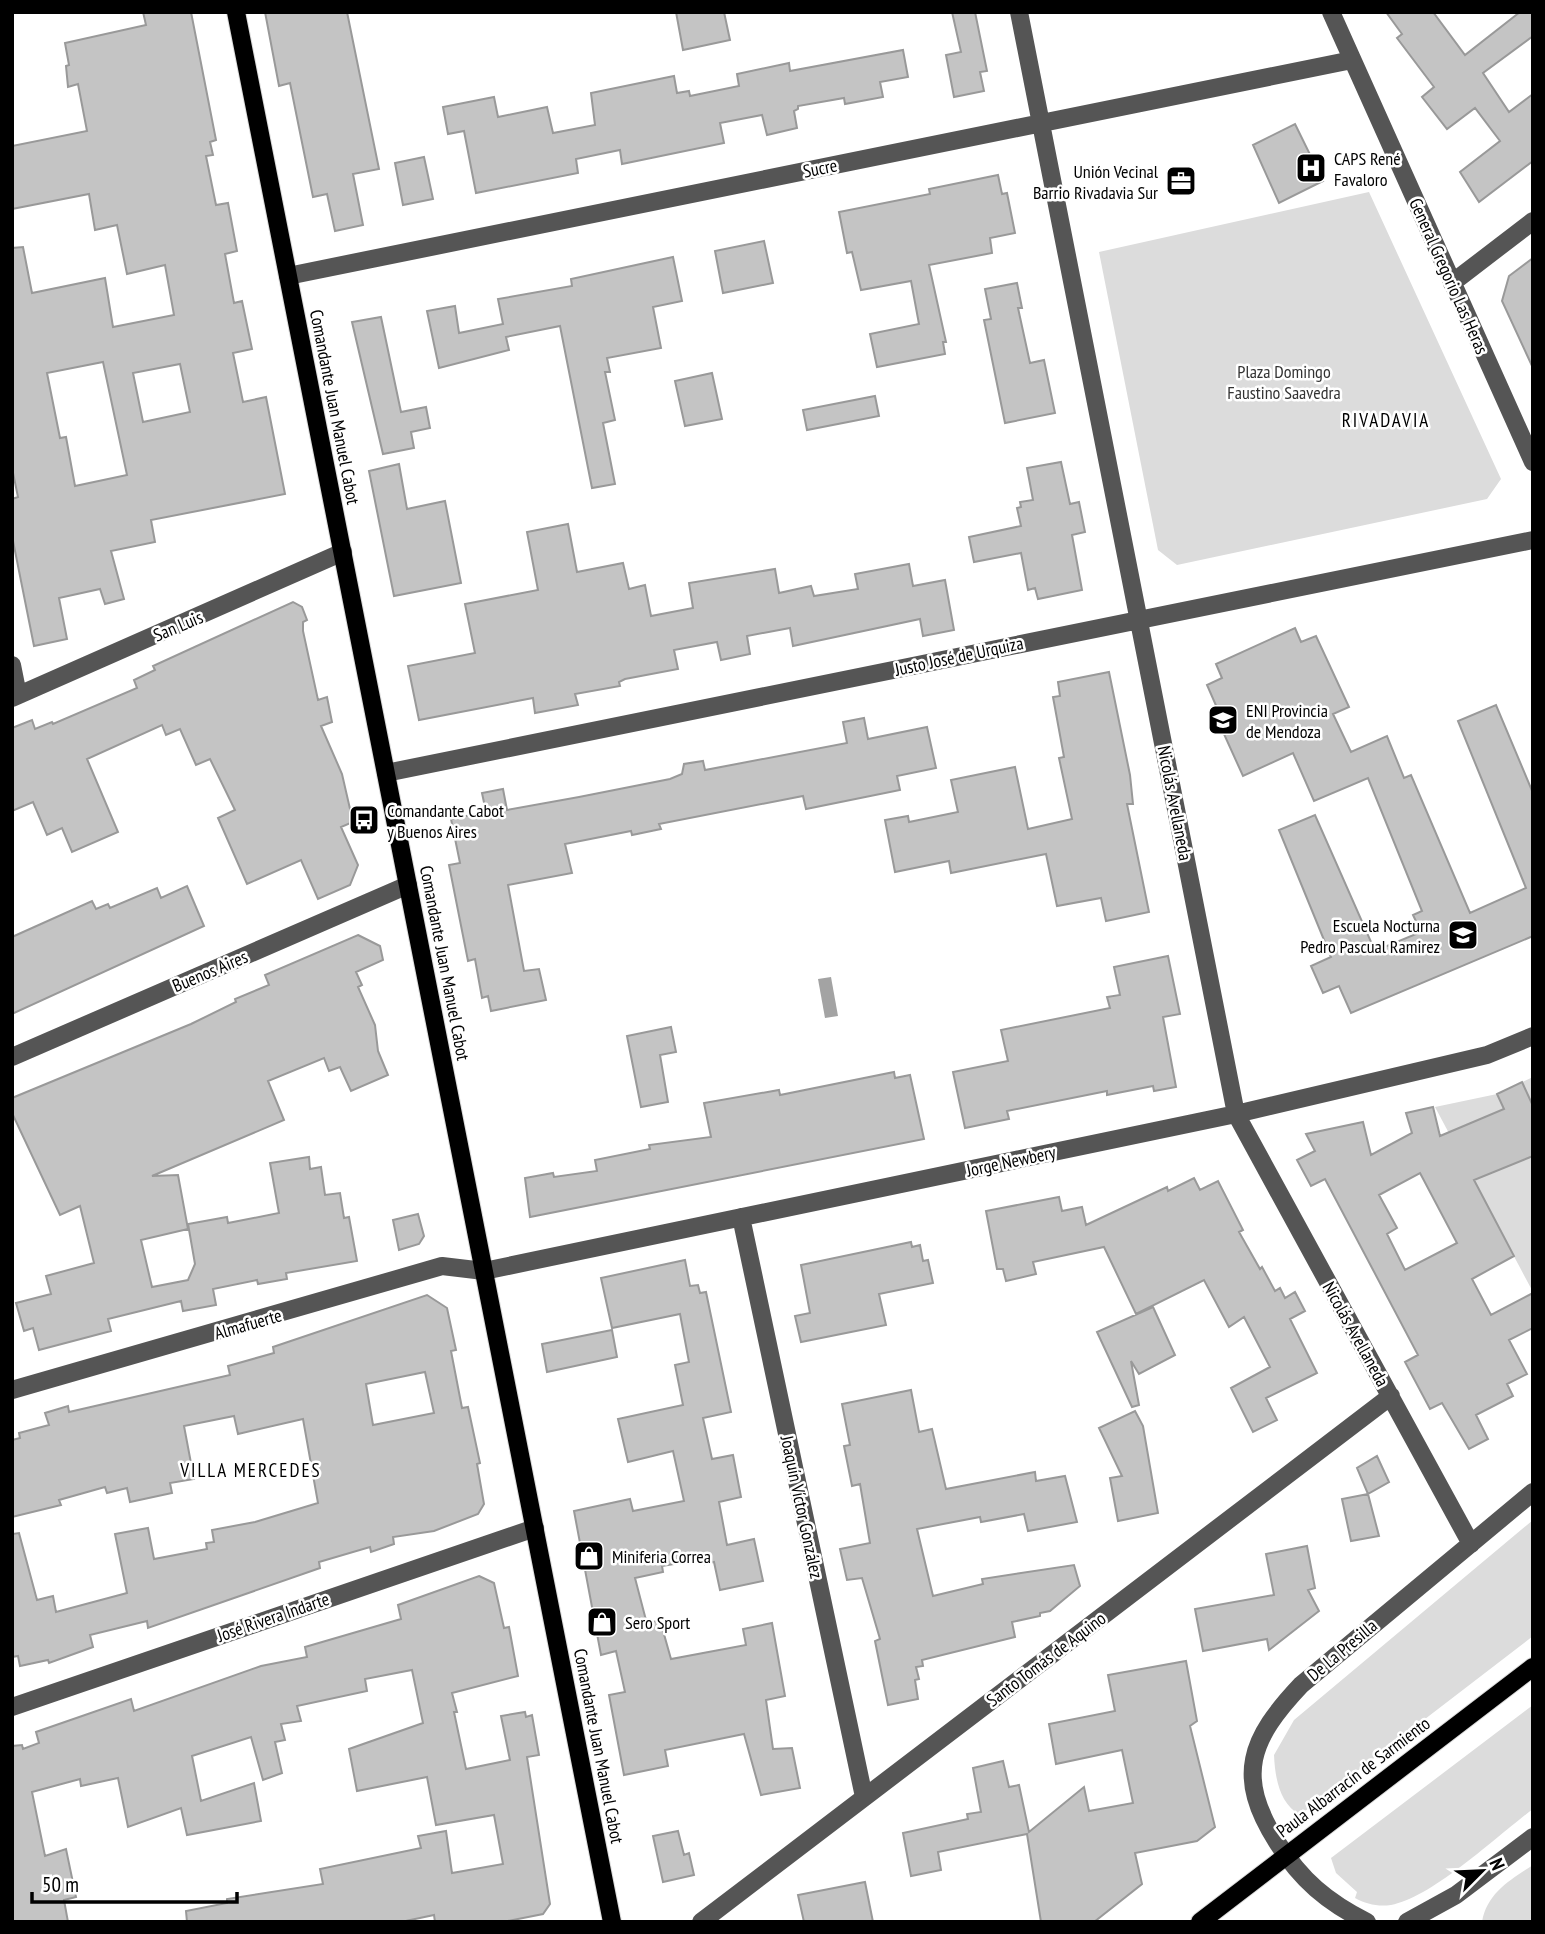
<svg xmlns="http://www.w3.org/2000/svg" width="1545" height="1934" viewBox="0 0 1545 1934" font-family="'PT Sans Narrow',sans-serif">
  <rect width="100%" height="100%" fill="#fff"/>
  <path fill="#dcdcdc" d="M1369,192L1501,479L1487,499L1177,565L1158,550L1099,252Z
    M1533,1077V1292L1509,1247L1469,1267L1445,1220L1484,1199L1435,1107L1497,1094Z
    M1533,1520V1636L1300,1815C1279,1803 1275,1777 1274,1755L1294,1720Z
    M1533,1705V1809C1498,1835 1432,1898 1391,1905C1378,1907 1366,1904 1355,1898L1357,1892L1336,1873L1331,1858Z
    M1533,1865V1922H1482C1487,1893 1510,1880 1533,1865Z"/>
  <path fill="#a3a3a3" d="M831,977L838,1016L825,1018L818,979Z"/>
  <path fill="#c4c4c4" stroke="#999" stroke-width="2" fill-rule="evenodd" d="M143,12H191L216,140L210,142L213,155L206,156L216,205L228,203L237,251L225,254L234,303L242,301L252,349L233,353L243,402L266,397L285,494L151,520L155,542L111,551L124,599L105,604L100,589L59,598L67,639L34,646L12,536V499L18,497L12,468V248L23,247L32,293L105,278L113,327L174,315L165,265L127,274L117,225L95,230L89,194L12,209V146L87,131L78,84L68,87L66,66L69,65L65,43L146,25ZM103,362L127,475L75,486L66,437L60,438L47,373ZM180,364L190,412L143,422L133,373Z
    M265,12H347L379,169L353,174L363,225L335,231L327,194L313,197L290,83L279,86Z
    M676,12H724L730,40L683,50Z
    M952,12H975L987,71L980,72L984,91L954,97L946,55L961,52Z
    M1386,12H1433L1465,55L1520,12H1533V36L1483,73L1509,112L1533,94V161L1479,202L1460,172L1500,141L1475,108L1447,129L1422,97L1434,87L1397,38L1402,34Z
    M903,50L908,77L880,82L883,97L845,104L844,98L798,106V109L794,111L797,128L767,135L762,115L720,123L724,143L622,164L620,150L576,159L578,173L476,193L464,131L448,134L443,107L494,97L498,117L547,107L553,133L595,125L591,93L674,76L677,93L689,91L690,96L739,86L737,74L789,63L790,71Z
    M1295,124L1323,181L1279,203L1253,145Z
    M424,157L433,199L403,205L395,163Z
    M998,175L1002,194L1007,193L1015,233L990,238L992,253L929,265L946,342H943L945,354L877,367L870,334L919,324L911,281L861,290L852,252L847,253L839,212L930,194L929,189Z
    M764,241L773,283L723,293L715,251Z
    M673,257L682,301L653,307L661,348L607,358L610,372H605L615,420L603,423L615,484L592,488L560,326L506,337L509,350L439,368L427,311L455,306L459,333L503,324L498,299L572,286L571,279Z
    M1533,258V368L1502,301L1509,276Z
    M1017,283L1022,308H1018L1030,363L1044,360L1055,413L1005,423L984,320L991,319L985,289Z
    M381,317L401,412L426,407L430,428L411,432L414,448L383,454L352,322Z
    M712,373L722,419L685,426L675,381Z
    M875,396L879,416L807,430L803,410Z
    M1061,462L1070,504L1079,502L1085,532L1072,535L1082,590L1038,599L1035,588L1028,590L1021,553L974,562L969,537L1021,526L1017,508L1021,507L1020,502L1033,500L1027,468Z
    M399,464L407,509L445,501L461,583L394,596L369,471Z
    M568,524L577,572L623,563L629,589L645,585L651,616L693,608L689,583L775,569L779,593L811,586L814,596L858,589L855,574L909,564L913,586L945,580L954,630L923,636L920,619L793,646L790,628L747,636L750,654L721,660L717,642L674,650L678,669L625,679L619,682L620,686L575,694L578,705L535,713L533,698L419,720L408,666L475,653L465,604L538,590L527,532Z
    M293,602L302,607L307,620L303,622V631L318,700L327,697L332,722L321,726L342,774L353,822L341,827L358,865L350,885L318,899L301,860L247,884L218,818L235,810L210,759L196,765L180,729L166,735L162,725L87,759L118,832L72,852L62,828L47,835L33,802L12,811V728L32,720L35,729L52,722L53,724L137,688L134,680L155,670L153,666Z
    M1295,628L1301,642L1316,636L1349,707L1333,714L1351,752L1387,736L1404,778L1411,775L1470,913L1526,888L1458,721L1496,705L1533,793V936L1351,1013L1339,986L1323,993L1311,966L1331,957L1279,830L1315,815L1375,951L1421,932L1413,915L1422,911L1368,778L1314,801L1293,753L1243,776L1214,712L1218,710L1207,685L1222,678L1216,664Z
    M1109,672L1130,775L1133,804H1127L1149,912L1106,921L1101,898L1057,906L1046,854L951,873L949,861L895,872L885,820L908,816L909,822L958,812L951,780L1015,767L1028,829L1072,819L1059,758L1064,757L1053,697L1060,696L1058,682Z
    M864,718L868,739L927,727L936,768L897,776L900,790L806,809L803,796L659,824L661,829L632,835L631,831L565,844L572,873L508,885L524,971L539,969L546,1000L491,1011L488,996L482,998L475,959L468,961L449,865L460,863L451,819L486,812L482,793L503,789L507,810L579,797L670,779L682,774L684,764L703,761L705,770L847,743L843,722Z
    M187,886L204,926L12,1014V937L92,901L96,909L108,904L110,908L157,888L161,898Z
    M358,935L380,946L383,960L356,972L362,985L358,987L375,1025L378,1051L388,1075L351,1091L340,1067L329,1071L324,1058L268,1081L284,1120L152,1176L178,1175L188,1229L141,1240L152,1287L188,1280L195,1264L188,1224L227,1217L228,1223L279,1213L270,1163L309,1157L310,1169L321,1167L325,1195L340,1193L344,1218L349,1217L357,1261L286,1273L287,1279L258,1284L257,1280L213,1289L216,1305L183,1311L181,1301L108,1319L111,1331L39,1350L33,1328L24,1331L16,1303L51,1294L46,1276L94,1263L80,1206L60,1215L12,1113V1098L191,1024L236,1002L235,999L269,985L265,975Z
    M1168,956L1180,1014L1163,1017L1176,1087L1154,1091L1153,1086L1107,1095V1091L1007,1111L1009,1119L965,1128L953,1072L1008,1061L1001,1030L1110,1008L1107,997L1120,995L1114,967Z
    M671,1027L676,1052L660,1055L668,1102L641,1107L627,1036Z
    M894,1072L895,1078L910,1075L924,1139L530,1217L525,1178L553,1173L554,1177L597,1171L595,1160L650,1149L649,1145L711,1137L704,1103L779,1090L780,1095Z
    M1522,1082L1533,1106V1156L1474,1180L1514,1256L1472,1279L1491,1315L1533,1293V1328L1509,1340L1527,1374L1507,1384L1513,1396L1476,1415L1488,1439L1469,1449L1442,1403L1430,1409L1405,1362L1418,1355L1325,1179L1311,1186L1297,1160L1315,1151L1306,1134L1363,1122L1371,1155L1412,1133L1406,1113L1433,1107L1440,1136L1504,1109L1497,1094ZM1420,1173L1457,1243L1405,1270L1387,1234L1397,1228L1379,1195Z
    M1194,1178L1200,1190L1218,1181L1243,1230L1239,1232L1260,1269L1262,1267L1275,1291L1280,1288L1285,1298L1295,1292L1305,1311L1290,1319L1317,1373L1266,1398L1277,1420L1253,1432L1231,1388L1270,1367L1244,1317L1229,1327L1204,1280L1136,1314L1104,1247L1033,1262L1036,1274L1006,1281L1003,1269H997L986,1211L1059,1197L1062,1211L1082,1207L1086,1225L1167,1187L1168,1191Z
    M418,1214L424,1236L419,1244L399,1250L393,1220Z
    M911,1242L912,1247L920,1245L923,1261L928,1260L933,1283L879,1294L886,1325L801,1342L795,1316L810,1313L801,1265Z
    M685,1260L690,1286L698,1285L700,1293L706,1292L731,1412L703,1418L712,1459L733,1455L741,1497L719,1502L727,1545L754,1539L763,1581L720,1590L714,1562L705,1564L704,1559L662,1566L663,1572L635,1578L647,1624L660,1620L671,1659L746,1645L743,1629L772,1623L785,1696L766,1700L773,1749L792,1748L800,1788L761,1795L744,1734L665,1750L668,1766L624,1775L609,1695L625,1692L616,1651L601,1655L574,1511L630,1499L633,1511L684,1501L673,1451L628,1462L618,1419L683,1405L675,1365L689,1362L680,1314L612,1328L601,1278Z
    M427,1295L447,1308L456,1350L451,1351L462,1408L468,1407L480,1463L477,1464L484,1504L478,1514L434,1531L393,1537L394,1544L371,1552L370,1547L319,1562L320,1568L148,1628L147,1621L90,1635L93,1647L49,1663L48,1660L20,1666L18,1656L12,1657V1534L19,1533L37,1600L53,1596L56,1612L127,1593L115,1534L148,1528L154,1559L207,1549L206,1543L214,1542L212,1530L255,1522L318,1503L303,1419L238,1434L234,1416L184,1426L194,1479L170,1483L172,1493L130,1502L127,1488L107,1493L105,1487L59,1500L61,1505L12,1517V1440L20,1438L19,1433L49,1425L45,1413L68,1406L69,1412L230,1375L228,1366L274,1353L273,1347ZM425,1372L434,1413L373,1425L366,1384Z
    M1153,1307L1175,1355L1139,1374L1131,1361L1139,1405L1132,1407L1097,1332Z
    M612,1330L617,1357L547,1372L542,1344Z
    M911,1390L919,1432L932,1429L946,1489L1035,1472L1036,1481L1065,1476L1077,1522L1028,1531L1024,1514L981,1522L980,1517L917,1529L933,1596L983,1584L982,1579L1074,1565L1080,1586L1050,1611L1040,1613V1616L1012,1622L1015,1637L922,1660L923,1666L916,1667L919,1679L915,1680L918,1699L888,1705L875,1641L880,1639L862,1578L847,1580L840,1549L870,1543L860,1484L852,1486L844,1446L850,1445L842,1404Z
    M1135,1411L1143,1426L1158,1513L1118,1521L1110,1478L1122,1476L1099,1428Z
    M1377,1456L1389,1482L1368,1494L1379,1536L1351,1541L1342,1499L1368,1494L1357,1468Z
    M1307,1546L1315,1588L1308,1590L1319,1611L1269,1650L1267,1639L1203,1651L1195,1609L1274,1595L1266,1554Z
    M479,1576L494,1583L504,1628L509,1627L518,1676L452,1693L457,1712H454L466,1769L510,1760L501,1716L525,1712L526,1717L532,1715L539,1755L527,1757L550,1904L543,1914L503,1922H435L434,1915L401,1922H187L186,1911L227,1903V1899L323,1884L320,1869L421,1848L418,1836L446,1831L452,1873L503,1864L494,1815L436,1825L427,1777L357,1791L349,1749L423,1723L412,1670L365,1679L367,1691L297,1706L301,1721L281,1724L285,1740L275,1742L282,1773L263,1780L251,1737L192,1756L201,1801L254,1783L261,1821L187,1835L181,1808L128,1827L118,1778L81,1786L80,1779L32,1792L45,1856L66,1849L76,1897L64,1900L68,1922H12V1746L22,1745L23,1749L39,1743L36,1732L131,1699L134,1711L261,1666L307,1657L305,1647L401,1619L398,1605Z
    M1186,1661L1197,1721L1190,1726L1215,1827L1197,1841L1135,1853L1142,1884L1094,1922H1041L1027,1834L938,1852L941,1870L911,1876L903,1833L968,1819L967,1814L981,1812L973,1768L1003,1761L1009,1787L1019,1785L1029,1832L1084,1787L1089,1811L1133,1803L1122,1750L1056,1764L1049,1724L1115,1711L1108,1675Z
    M678,1831L684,1855L689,1853L694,1875L663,1882L653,1836Z
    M865,1882L873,1922H804L798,1895Z"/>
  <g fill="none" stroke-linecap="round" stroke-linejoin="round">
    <g stroke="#dbdbdb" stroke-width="20">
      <path id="major" d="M236,12L612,1922
        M1200,1922L1533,1667"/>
    </g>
    <path stroke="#555" stroke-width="18" d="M1019,12L1236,1114L1471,1544
      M1331,12L1533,462
      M288,276L1352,60
      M1452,283L1533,221
      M12,665L18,695
      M12,698L343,552
      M386,773L1533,540
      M12,1057L408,885
      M741,1217L864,1797
      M12,1390L442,1266L484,1271L1236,1114L1487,1055L1533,1036
      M12,1707L535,1528
      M701,1922L1391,1396
      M1367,1922C1327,1902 1301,1880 1277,1842C1235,1776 1250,1739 1301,1685L1533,1492
      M1407,1922L1456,1895L1533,1837"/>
    <use href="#major" stroke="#000" stroke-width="18"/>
  </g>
  <defs>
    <g id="hospital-square" transform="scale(1.575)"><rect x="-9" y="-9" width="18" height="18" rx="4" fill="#000" stroke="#fff"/><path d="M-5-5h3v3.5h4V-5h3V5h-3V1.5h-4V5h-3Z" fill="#fff"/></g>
    <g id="office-square" transform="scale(1.575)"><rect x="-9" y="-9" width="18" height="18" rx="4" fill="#000" stroke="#fff"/><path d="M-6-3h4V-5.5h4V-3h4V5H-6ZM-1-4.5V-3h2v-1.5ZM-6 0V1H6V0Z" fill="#fff"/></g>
    <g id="school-square" transform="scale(1.575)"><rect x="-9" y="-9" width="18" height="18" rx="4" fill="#000" stroke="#fff"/><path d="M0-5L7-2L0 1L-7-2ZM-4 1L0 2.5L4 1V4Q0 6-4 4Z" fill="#fff"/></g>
    <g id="bus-square" transform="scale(1.575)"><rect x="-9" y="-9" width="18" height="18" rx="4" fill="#000" stroke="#fff"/><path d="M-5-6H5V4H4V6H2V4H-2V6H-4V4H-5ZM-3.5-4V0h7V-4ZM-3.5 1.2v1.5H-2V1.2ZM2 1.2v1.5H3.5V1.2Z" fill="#fff"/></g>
    <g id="shop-square" transform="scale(1.575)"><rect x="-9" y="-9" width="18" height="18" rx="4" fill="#000" stroke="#fff"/><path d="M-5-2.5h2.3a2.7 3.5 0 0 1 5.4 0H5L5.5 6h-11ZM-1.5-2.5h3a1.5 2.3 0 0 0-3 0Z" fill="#fff"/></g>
  </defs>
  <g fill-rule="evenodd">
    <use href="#hospital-square" x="1311" y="168"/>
    <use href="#office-square" x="1181" y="181"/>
    <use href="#school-square" x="1223" y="720"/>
    <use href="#bus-square" x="364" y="820"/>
    <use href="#school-square" x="1463" y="935"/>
    <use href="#shop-square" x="589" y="1556"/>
    <use href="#shop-square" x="602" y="1622"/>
  </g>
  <g text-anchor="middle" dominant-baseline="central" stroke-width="5" stroke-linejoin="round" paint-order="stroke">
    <g font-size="18" fill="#000" stroke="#fff" text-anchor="start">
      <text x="1334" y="158">CAPS René<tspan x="1334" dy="21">Favaloro</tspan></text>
      <text x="1158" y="171" text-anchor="end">Unión Vecinal<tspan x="1158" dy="21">Barrio Rivadavia Sur</tspan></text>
      <text x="1246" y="710">ENI Provincia<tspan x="1246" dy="21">de Mendoza</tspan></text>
      <text x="387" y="810">Comandante Cabot<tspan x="387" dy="21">y Buenos Aires</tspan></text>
      <text x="1440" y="925" text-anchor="end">Escuela Nocturna<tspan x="1440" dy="21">Pedro Pascual Ramirez</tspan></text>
      <text x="612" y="1556">Miniferia Correa</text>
      <text x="625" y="1622">Sero Sport</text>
    </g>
    <g font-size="18" fill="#000" stroke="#fff">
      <text transform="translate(820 168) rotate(-11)">Sucre</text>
      <text transform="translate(1449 276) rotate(66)">General Gregorio Las Heras</text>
      <text transform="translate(335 407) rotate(79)">Comandante Juan Manuel Cabot</text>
      <text transform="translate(178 626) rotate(-23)">San Luis</text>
      <text transform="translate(959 656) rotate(-12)">Justo José de Urquiza</text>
      <text transform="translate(1175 803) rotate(79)">Nicolás Avellaneda</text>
      <text transform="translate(445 963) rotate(79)">Comandante Juan Manuel Cabot</text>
      <text transform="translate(210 971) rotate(-23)">Buenos Aires</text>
      <text transform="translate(1011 1161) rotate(-12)">Jorge Newbery</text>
      <text transform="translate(248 1324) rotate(-16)">Almafuerte</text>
      <text transform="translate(1356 1334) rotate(61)">Nicolás Avellaneda</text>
      <text transform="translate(802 1507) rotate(78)">Joaquín Víctor González</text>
      <text transform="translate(273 1617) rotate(-19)">José Rivera Indarte</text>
      <text transform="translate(1342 1650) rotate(-40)">De La Presilla</text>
      <text transform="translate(1046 1659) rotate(-37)">Santo Tomás de Aquino</text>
      <text transform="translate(599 1746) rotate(79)">Comandante Juan Manuel Cabot</text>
      <text transform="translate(1353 1777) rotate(-37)">Paula Albarracín de Sarmiento</text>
    </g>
    <g font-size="18" fill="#333" stroke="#fff">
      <text x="1284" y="371">Plaza Domingo<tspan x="1284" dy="21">Faustino Saavedra</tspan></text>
    </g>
    <g font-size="19" letter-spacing="2" fill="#000" stroke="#fff">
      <text x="1386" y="420">RIVADAVIA</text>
      <text x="251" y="1470">VILLA MERCEDES</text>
    </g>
  </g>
  <rect width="1545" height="1934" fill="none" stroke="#000000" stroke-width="28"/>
  <g transform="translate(1482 1871) rotate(66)" stroke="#ffffff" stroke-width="5" paint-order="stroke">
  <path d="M0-5L12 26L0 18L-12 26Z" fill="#000000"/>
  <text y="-10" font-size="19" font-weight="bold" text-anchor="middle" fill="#000000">N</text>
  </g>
  <path d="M32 1892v10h205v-10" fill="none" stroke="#000000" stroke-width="3.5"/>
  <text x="42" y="1892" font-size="21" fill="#000000" stroke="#ffffff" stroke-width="5" paint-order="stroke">50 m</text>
</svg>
